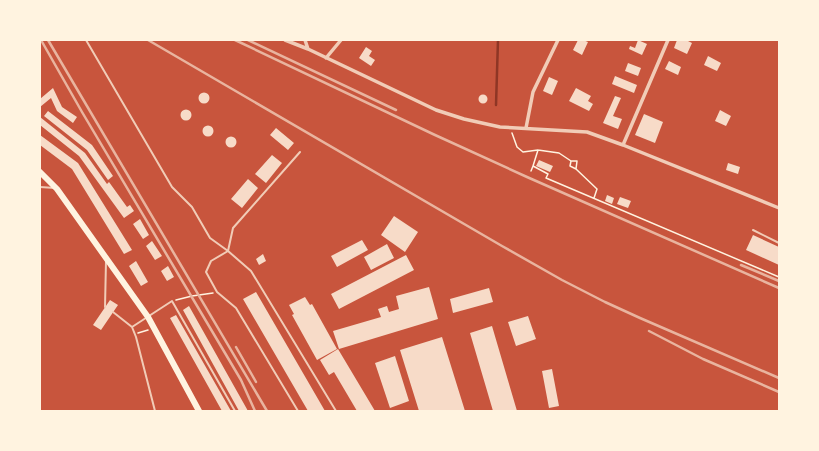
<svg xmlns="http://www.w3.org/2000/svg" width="819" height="451" viewBox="0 0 819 451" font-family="'Source Sans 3',sans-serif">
  <rect width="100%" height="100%" fill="#c8553d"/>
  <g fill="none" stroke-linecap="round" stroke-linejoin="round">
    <path stroke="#8f3625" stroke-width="2.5" d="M496,105L498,40"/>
  </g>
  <path fill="#f7dbc8" d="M578,40H583L588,42L582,55L573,50Z
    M638,40L647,44L642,55L629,49L630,46L635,48Z
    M677,40H686L692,43L687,54L674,48Z
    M366,47L372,51L369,56L375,60L371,66L359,58Z
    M708,56L721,63L717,71L704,65Z
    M669,61L681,67L678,75L665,69Z
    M628,63L641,68L638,76L625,71Z
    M615,76L637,85L634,93L612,84Z
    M549,77L558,81L552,95L543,91Z
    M53,88L62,107L77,117L73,123L57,111L51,98L40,107V99Z
    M576,88L591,96L588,101L593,104L589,111L569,101Z
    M198.5 98a5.5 5.5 0 1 1 11 0a5.5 5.5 0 1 1-11 0Z
    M478.5 99a4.5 4.5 0 1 1 9 0a4.5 4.5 0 1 1-9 0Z
    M615,96L621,98L613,116L622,119L618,129L603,123Z
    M180.5 115a5.5 5.5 0 1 1 11 0a5.5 5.5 0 1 1-11 0Z
    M720,110L731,116L726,126L715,121Z
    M48,111L92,145L113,176L108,180L87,150L44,116Z
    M644,114L663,122L655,143L635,135Z
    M40,117L85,153L107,184L109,182L127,207L130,205L134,211L124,218L79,156L40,125Z
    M202.5 131a5.5 5.5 0 1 1 11 0a5.5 5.5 0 1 1-11 0Z
    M276,128L294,143L288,150L270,135Z
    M40,135L78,163L132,250L124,254L72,169L40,145Z
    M225.5 142a5.5 5.5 0 1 1 11 0a5.5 5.5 0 1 1-11 0Z
    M272,155L282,163L266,183L255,174Z
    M539,160L553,166L550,172L536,166Z
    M728,163L740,167L738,174L726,170Z
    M248,179L258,188L242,208L231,199Z
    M607,195L614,198L612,204L605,201Z
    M620,197L631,201L628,208L617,204Z
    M394,216L418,232L405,252L381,235Z
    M140,219L149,235L143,239L133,224Z
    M753,235L779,247V265L746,250Z
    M362,240L368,250L337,267L331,256Z
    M152,241L162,256L155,260L146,246Z
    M387,244L394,258L371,270L364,257Z
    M263,254L266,261L259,265L256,259Z
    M406,255L414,270L339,309L331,294Z
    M136,261L148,282L141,286L129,266Z
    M168,266L174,277L167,281L161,271Z
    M429,287L438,319L339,349L333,331L381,317L378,309L387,306L389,312L399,309L396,296Z
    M489,288L493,302L453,313L450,299Z
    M256,292L325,411H308L243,299Z
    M305,297L310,305L312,304L337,349L317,360L292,315L294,314L289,305Z
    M110,300L118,305L101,330L93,325Z
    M189,306L248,411H239L183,310Z
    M176,315L231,411H222L170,318Z
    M528,316L536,339L516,346L508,322Z
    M492,326L517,411H493L470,333Z
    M442,337L465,411H419L400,350Z
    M338,349L375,411H357L334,372L329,375L320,360Z
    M395,356L409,401L390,408L375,363Z
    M552,369L559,406L549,408L542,371Z"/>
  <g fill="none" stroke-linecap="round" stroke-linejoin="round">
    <path stroke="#fff3e0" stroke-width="1.5" d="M512,133L517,147L523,152L538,150L559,153L571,161L570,166L576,169L577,161H571
      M533,166L538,150
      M576,169L597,189L594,198
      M531,171L533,166L548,174L546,178L779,277
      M176,300L192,296L213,293
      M138,333L148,330"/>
    <path stroke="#f1ccb7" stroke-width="2" d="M86,40L172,187L192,207L210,238L228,251L251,271L336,411
      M40,187L55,188
      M753,230L779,243
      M105,307L106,261
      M113,312L132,327L172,301L235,411
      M132,327L136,337L155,411
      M298,411L236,308L217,292L206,272L211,261L228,251L233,228L300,152"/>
    <path stroke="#f1ccb7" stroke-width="3.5" d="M285,40L308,49L436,110L464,119L500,127L587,132L623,145L779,208
      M305,40L308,49
      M326,58L341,40
      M526,128L533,92L558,40
      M623,145L668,40"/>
    <path stroke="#fff3e0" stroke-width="6" d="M40,172L57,189L148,317L199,411"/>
    <path stroke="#e9b49f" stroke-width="2.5" d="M41,40L82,112L241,380L255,411
      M48,40L267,411
      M148,40L502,246L562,280L605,302L640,318L779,378
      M235,40L435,135L527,177L779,288
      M248,40L396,110
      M741,265L779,281
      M649,331L703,359L779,392
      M236,347L256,382"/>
  </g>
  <rect width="819" height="451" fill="none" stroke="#fff3e0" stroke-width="82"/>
</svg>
